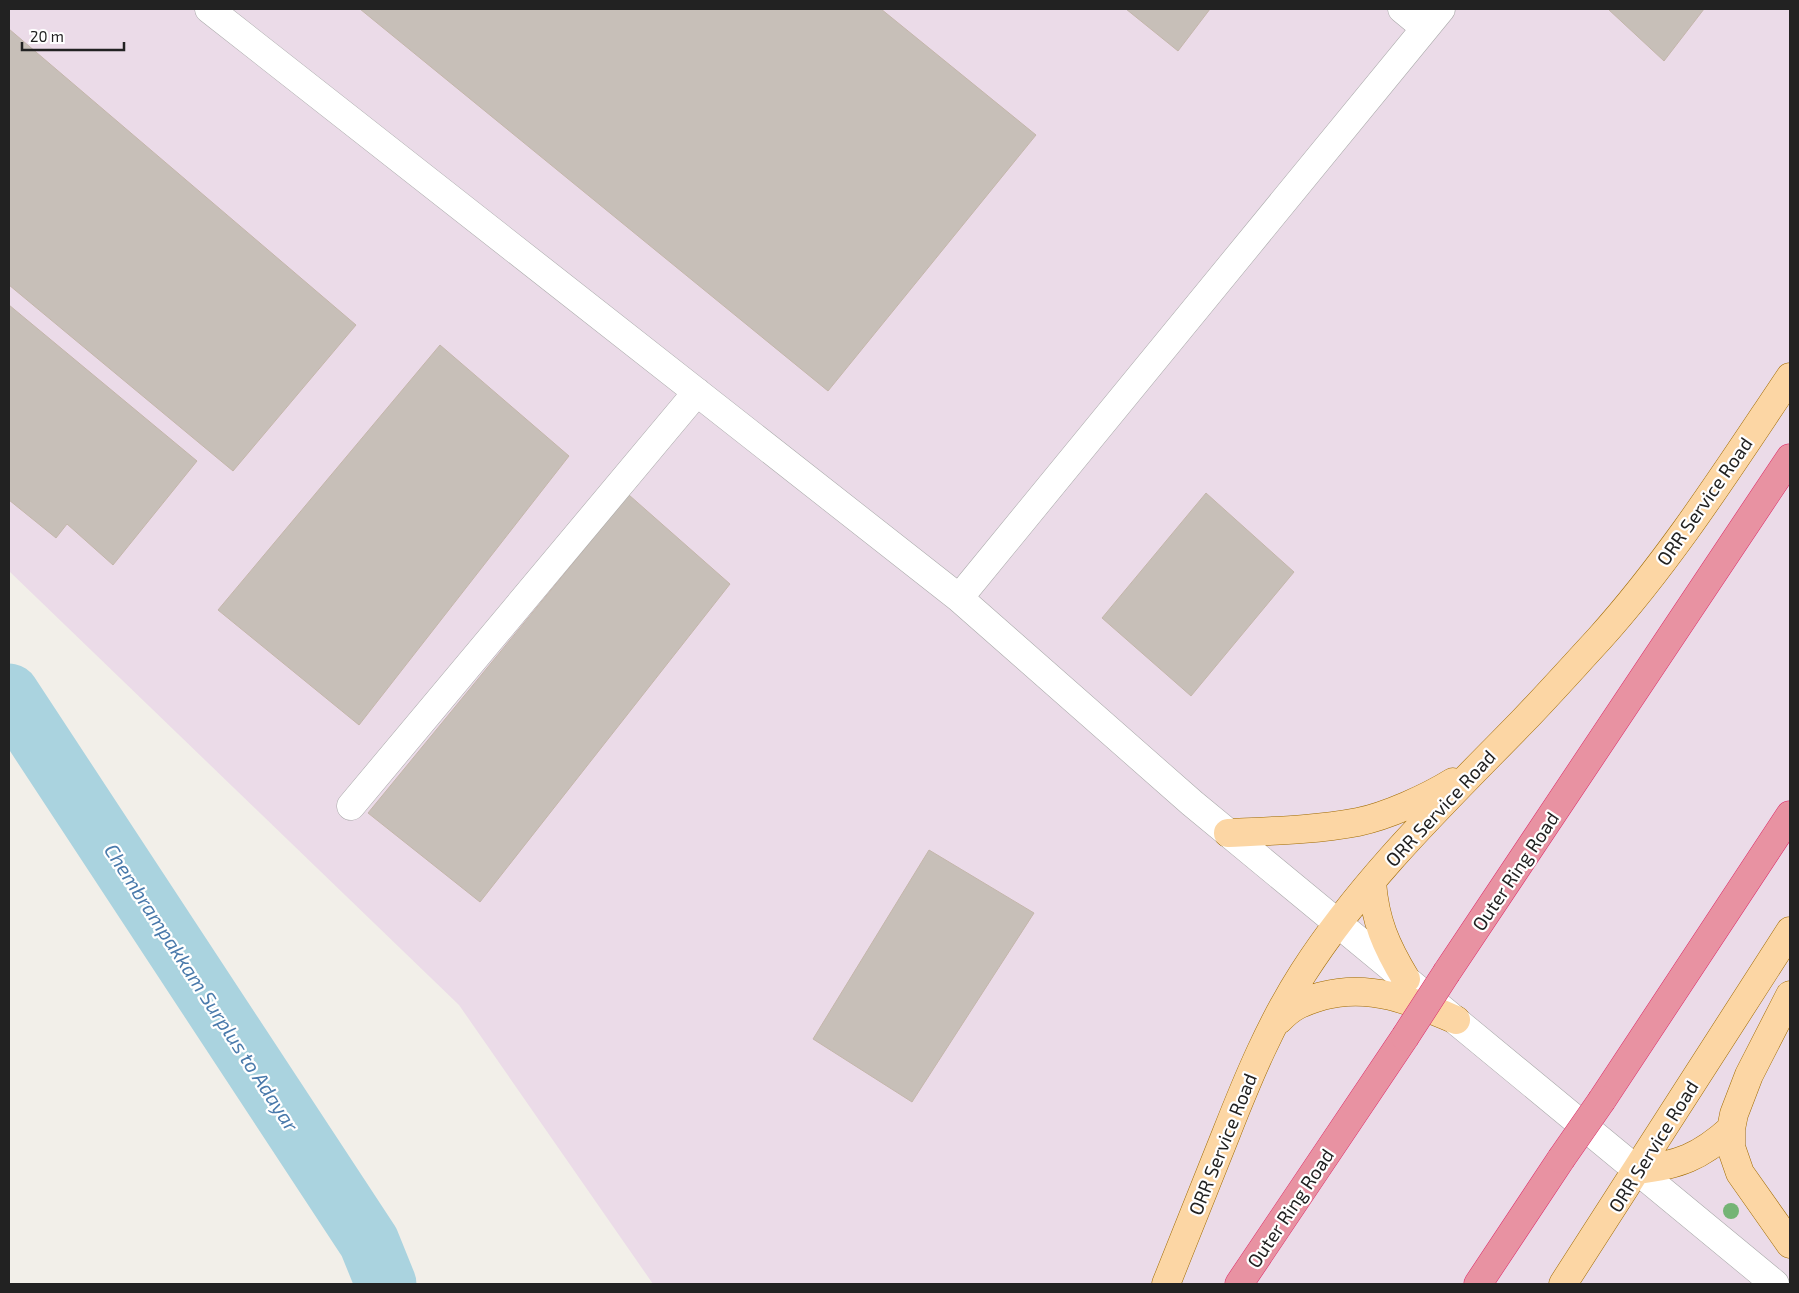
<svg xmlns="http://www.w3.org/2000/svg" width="1799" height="1293" viewBox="0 0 1799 1293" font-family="'Exo 2',sans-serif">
  <rect width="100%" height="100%" fill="#f2efe9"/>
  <path fill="#ebdbe8" d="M9,9H1790V1284H653L459,1005L9,571Z"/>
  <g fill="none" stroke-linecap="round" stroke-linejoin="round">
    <path stroke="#aad3df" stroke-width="61" d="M9,694L369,1242L386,1284"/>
  </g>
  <path fill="#c7bfb8" stroke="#c4b6ab" d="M360,9H881L1036,135L828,391Z
    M1126,9H1210L1178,51Z
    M1608,9H1704L1664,61Z
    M9,29L356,325L233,471L9,285Z
    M9,305L197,461L113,565L67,524L56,538L9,500Z
    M440,345L569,456L359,725L218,610Z
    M1206,493L1294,572L1191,696L1102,618Z
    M629,495L730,584L480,902L368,813Z
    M929,850L1034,913L912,1102L813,1039Z"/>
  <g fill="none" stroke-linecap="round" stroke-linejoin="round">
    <g stroke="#a9a9a9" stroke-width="29">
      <path id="minor" d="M209,9L959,598L1192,803L1775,1284
        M1402,9L1425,28
        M959,598L1441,9
        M351,806L697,392"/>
    </g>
    <g stroke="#a06b00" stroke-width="29">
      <path id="major" d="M1228,833C1271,831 1316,830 1358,822C1387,816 1427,798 1453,782
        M1372,882C1375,921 1386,946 1406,979
        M1790,995L1749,1075L1734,1114L1731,1129V1147L1740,1173L1790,1244
        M1279,1020C1292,1006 1302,1002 1322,996C1371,983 1412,1001 1456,1020
        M1637,1170C1679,1165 1700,1157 1731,1129
        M1166,1284C1186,1234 1206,1184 1226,1134C1248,1078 1271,1023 1303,973C1364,878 1445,801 1523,721C1549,694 1574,666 1599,639C1671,559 1730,466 1790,377
        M1563,1284L1790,931"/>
    </g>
    <g stroke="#dc2a67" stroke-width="29">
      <path id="highway" d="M1447,972L1790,458
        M1602,1100L1790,815
        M1239,1284L1405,1037
        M1478,1284L1561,1159"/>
    </g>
    <use href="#minor" stroke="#fff" stroke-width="28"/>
    <use href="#major" stroke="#fcd6a4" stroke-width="28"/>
    <use href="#highway" stroke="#e892a2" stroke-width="28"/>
    <g stroke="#dc2a67" stroke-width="29" stroke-linecap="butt">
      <path id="highway-bridge" d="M1405,1037L1447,972
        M1561,1159L1602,1100"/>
    </g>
    <use href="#highway-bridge" stroke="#e892a2" stroke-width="28"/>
  </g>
  <circle fill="#74b475" cx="1731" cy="1211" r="8"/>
  <g text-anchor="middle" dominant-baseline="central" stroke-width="4.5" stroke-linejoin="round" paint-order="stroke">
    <g font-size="19" fill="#222" stroke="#fff">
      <text transform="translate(1704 501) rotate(-55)">ORR Service Road</text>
      <text transform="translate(1440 808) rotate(-47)">ORR Service Road</text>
      <text transform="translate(1515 871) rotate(-56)">Outer Ring Road</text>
      <text transform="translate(1222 1144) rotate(-68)">ORR Service Road</text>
      <text transform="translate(1653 1146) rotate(-58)">ORR Service Road</text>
      <text transform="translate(1290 1208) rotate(-56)">Outer Ring Road</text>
    </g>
    <g font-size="20" font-style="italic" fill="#4a7aab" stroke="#fff">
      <text transform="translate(202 987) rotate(57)">Chembrampakkam Surplus to Adayar</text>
    </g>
  </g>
  <rect width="1799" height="1293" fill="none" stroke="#222222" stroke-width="20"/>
  <path d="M22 42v8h102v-8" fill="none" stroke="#222222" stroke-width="2.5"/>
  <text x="30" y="42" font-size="15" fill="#222222" stroke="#ffffff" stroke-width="4" paint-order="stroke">20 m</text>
</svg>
